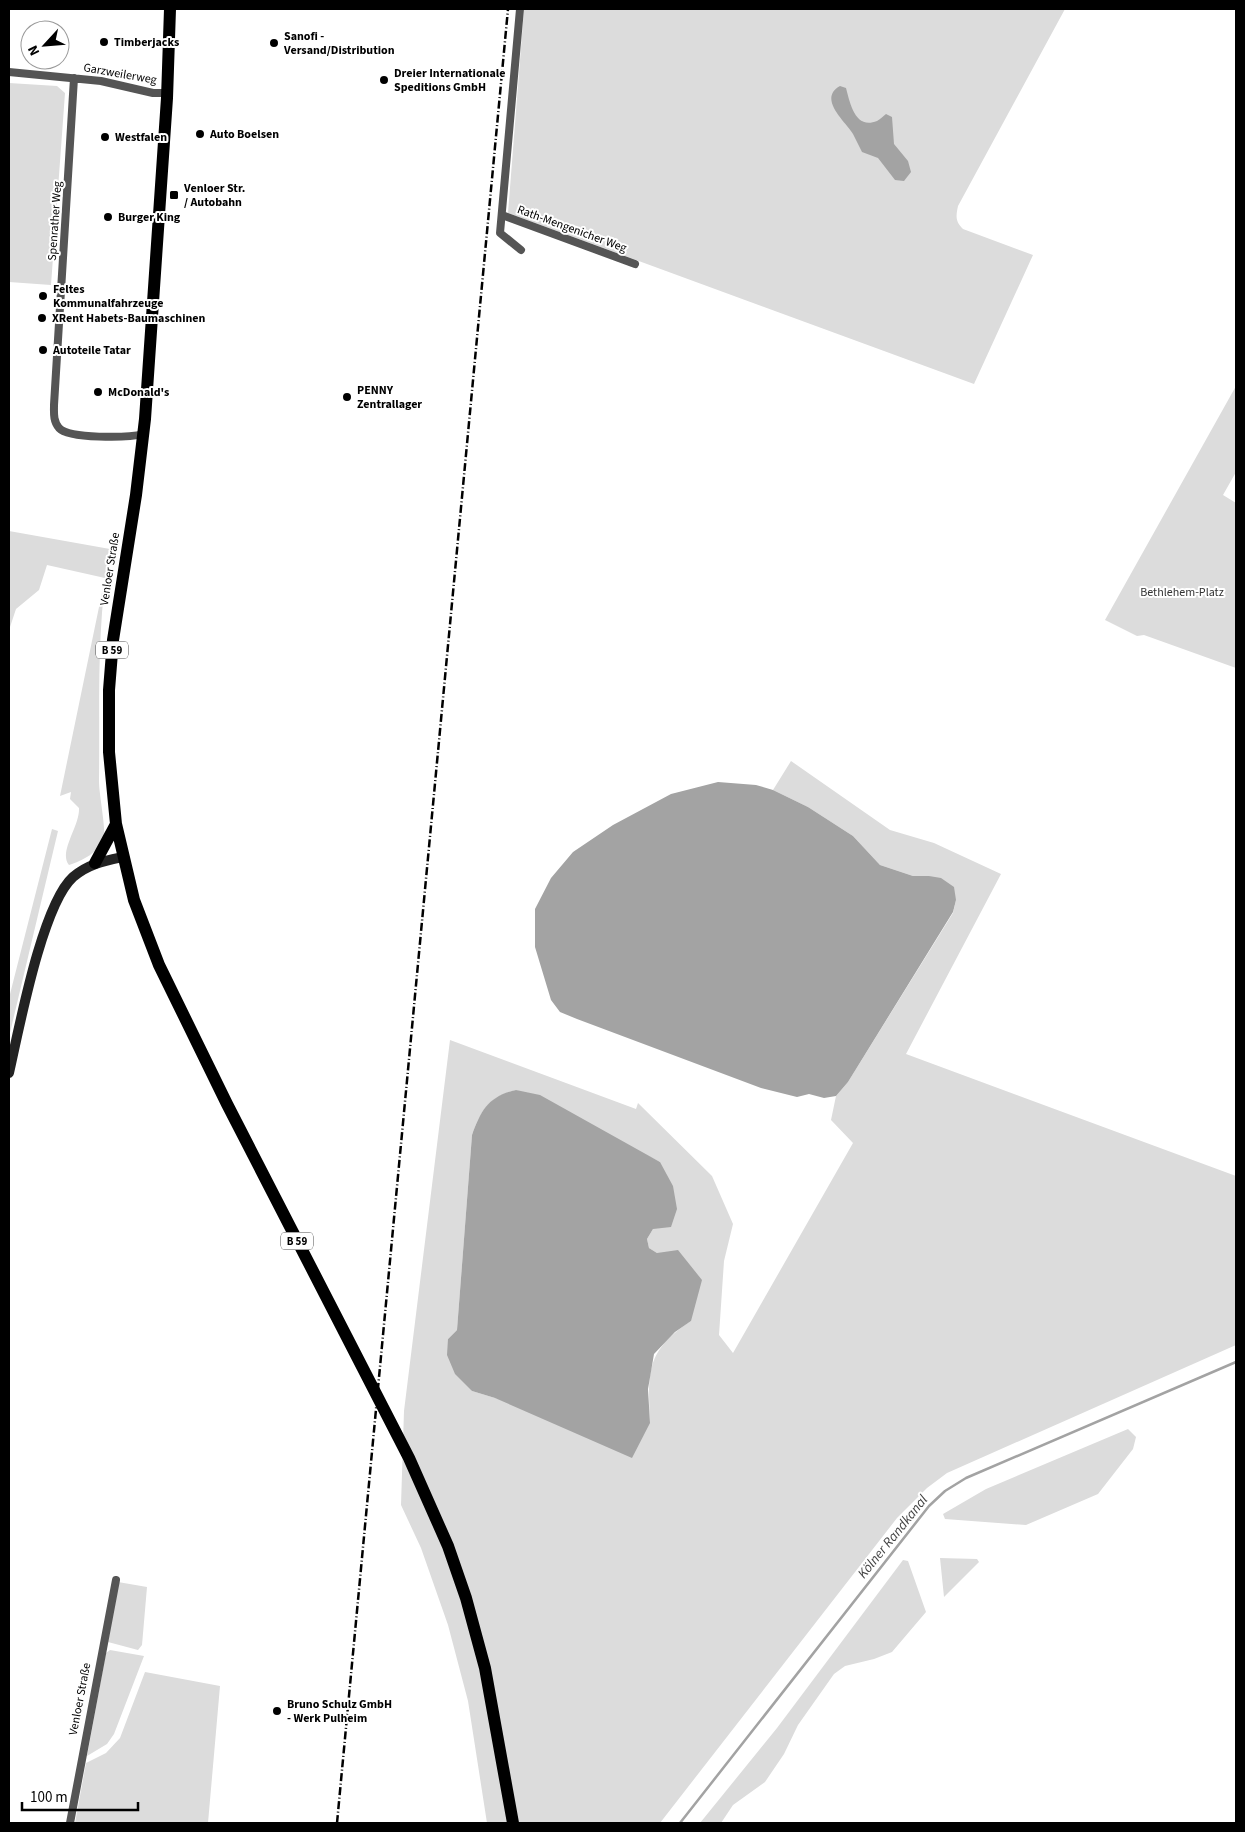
<svg xmlns="http://www.w3.org/2000/svg" width="1245" height="1832" viewBox="0 0 1245 1832" font-family="'Source Sans 3',sans-serif">
  <rect width="100%" height="100%" fill="#fff"/>
  <path fill="#dcdcdc" fill-rule="evenodd" d="M524,9H1065L958,206C956,216 955,221 963,229L1033,255L974,384L508,213Z
    M9,83L57,86L65,93L51,285L9,282Z
    M1236,386V472L1223,495L1236,503V668L1144,635L1137,636L1105,620Z
    M9,531L110,549C96,625 100,704 99,781C99,794 106,828 104,837C100,852 82,861 69,865C58,852 80,826 79,808L70,799L71,792L60,796L105,578L47,565L39,590L16,609L9,630Z
    M791,761L890,830L934,843L1001,874L906,1054L1236,1176V1345L947,1473L927,1488L897,1518L660,1823H487L468,1701L448,1625L421,1548L401,1505L404,1411L450,1040L636,1109L638,1103L712,1176L733,1224L724,1261L719,1335L733,1353L853,1143L831,1120L836,1096L848,1082L953,913L956,900L929,876H913L880,865L853,836L808,807L773,790ZM516,1090L660,1162L653,1229L647,1239L649,1248L657,1253L691,1321C645,1351 648,1373 650,1423L495,1398L472,1391L448,1339L457,1330L472,1135C481,1110 489,1097 516,1090Z
    M52,829L58,831L9,1037V998Z
    M1128,1429L1136,1437L1133,1449L1098,1494L1026,1525L945,1519L943,1514L986,1489Z
    M940,1558L977,1559L979,1562L944,1597Z
    M903,1560L908,1561L926,1612L892,1652L874,1659L845,1666L834,1674L798,1725L784,1754L765,1782L733,1805L721,1823H700L777,1728Z
    M118,1582L147,1587L142,1645L138,1650L108,1642Z
    M110,1650L144,1656L114,1734L107,1744L87,1756L106,1653Z
    M145,1672L220,1686L208,1823H75L86,1763L106,1753L120,1738Z"/>
  <path fill="#a3a3a3" d="M840,86L846,88C850,103 855,130 877,121C881,119 883,116 886,114L892,117L894,144L908,161L911,172L904,181L895,180L878,158L862,152C859,146 856,140 853,134C846,122 817,99 840,86Z
    M718,782L756,785L773,790L808,807L853,836L880,865L913,876H929L941,878L954,887L956,900L953,912L848,1082L836,1096L824,1098L809,1094L797,1097L761,1088L577,1019L560,1012L551,1000L535,947V909L551,878L573,852L613,825L671,794Z
    M516,1090L540,1095L660,1162L673,1186L677,1209L671,1227L653,1229L647,1239L649,1248L657,1253L678,1250L702,1280L691,1321L675,1332L654,1354L648,1389L650,1423L632,1458L495,1398L472,1391L455,1374L447,1355L448,1339L457,1330L472,1135C481,1110 489,1096 516,1090Z"/>
  <g fill="none" stroke-linecap="round" stroke-linejoin="round">
    <path stroke="#a3a3a3" stroke-width="2.5" d="M680,1823L929,1506L945,1491L966,1478L1236,1362"/>
    <path stroke="#555" stroke-width="8" d="M520,9L500,233L521,250
      M9,72L101,81L153,93H167
      M74,78L54,405C54,413 53,421 59,428C69,439 128,438 143,434
      M502,215L635,264
      M70,1823L116,1580"/>
    <path stroke="#222" stroke-width="10" d="M9,1073C19,1029 42,905 73,877C88,864 104,861 123,857"/>
    <path stroke="#000" stroke-width="12" d="M170,9L167,98L145,419L136,495L113,640L109,690V752L116,824L134,900L159,965L227,1104L409,1458L448,1546L466,1598L485,1668L513,1823
      M95,863L116,824"/>
    <path stroke="#000" stroke-width="2.5" stroke-dasharray="8 2.5 1 2.5" stroke-linecap="butt" d="M337,1823L508,9"/>
  </g>
  <g fill="#000" stroke="#fff" stroke-width="2">
    <circle cx="104" cy="42" r="5"/>
    <circle cx="274" cy="43" r="5"/>
    <circle cx="384" cy="80" r="5"/>
    <circle cx="200" cy="134" r="5"/>
    <circle cx="105" cy="137" r="5"/>
    <rect x="169" y="190" width="10" height="10" rx="2.5"/>
    <circle cx="108" cy="217" r="5"/>
    <circle cx="43" cy="296" r="5"/>
    <circle cx="42" cy="318" r="5"/>
    <circle cx="43" cy="350" r="5"/>
    <circle cx="98" cy="392" r="5"/>
    <circle cx="347" cy="397" r="5"/>
    <circle cx="277" cy="1711" r="5"/>
  </g>
  <g text-anchor="middle" dominant-baseline="central" stroke-width="4" stroke-linejoin="round" paint-order="stroke">
    <g fill="#fff" stroke="#4c4c4c" stroke-width="1">
      <rect x="96" y="641.5" width="32" height="17" rx="4"/>
      <rect x="281" y="1232.5" width="32" height="17" rx="4"/>
    </g>
    <g font-size="11" font-weight="bold" fill="#000">
      <text x="112" y="650">B 59</text>
      <text x="297" y="1241">B 59</text>
    </g>
    <g font-size="12" font-weight="bold" fill="#000" stroke="#fff" text-anchor="start">
      <text x="284" y="36">Sanofi -<tspan x="284" dy="14">Versand/Distribution</tspan></text>
      <text x="114" y="42">Timberjacks</text>
      <text x="394" y="73">Dreier Internationale<tspan x="394" dy="14">Speditions GmbH</tspan></text>
      <text x="210" y="134">Auto Boelsen</text>
      <text x="115" y="137">Westfalen</text>
      <text x="184" y="188">Venloer Str.<tspan x="184" dy="14">/ Autobahn</tspan></text>
      <text x="118" y="217">Burger King</text>
      <text x="53" y="289">Feltes<tspan x="53" dy="14">Kommunalfahrzeuge</tspan></text>
      <text x="52" y="318">XRent Habets-Baumaschinen</text>
      <text x="53" y="350">Autoteile Tatar</text>
      <text x="357" y="390">PENNY<tspan x="357" dy="14">Zentrallager</tspan></text>
      <text x="108" y="392">McDonald's</text>
      <text x="287" y="1704">Bruno Schulz GmbH<tspan x="287" dy="14">- Werk Pulheim</tspan></text>
    </g>
    <g font-size="12" fill="#000" stroke="#fff">
      <text transform="translate(120 74) rotate(10)">Garzweilerweg</text>
      <text transform="translate(55 221) rotate(-86)">Spenrather Weg</text>
      <text transform="translate(572 229) rotate(20)">Rath-Mengenicher Weg</text>
      <text transform="translate(110 569) rotate(-81)">Venloer Straße</text>
      <text transform="translate(80 1699) rotate(-79)">Venloer Straße</text>
    </g>
    <g font-size="12" fill="#333" stroke="#fff">
      <text x="1182" y="592">Bethlehem-Platz</text>
    </g>
    <g font-size="14" font-style="italic" fill="#444" stroke="#fff">
      <text transform="translate(893 1537) rotate(-51)">Kölner Randkanal</text>
    </g>
  </g>
  <rect width="1245" height="1832" fill="none" stroke="#000000" stroke-width="20"/>
  <g transform="translate(45 45) rotate(244)"><circle r="24" fill="#ffffff" stroke="#999999"/>
  <path d="M0-4L9 19L0 12L-9 19Z" fill="#000000"/>
  <text y="-8" font-size="14" font-weight="bold" text-anchor="middle" fill="#000000">N</text>
  </g>
  <path d="M22 1802v8h116v-8" fill="none" stroke="#000000" stroke-width="2.5"/>
  <text x="30" y="1802" font-size="15" fill="#000000" stroke="#ffffff" stroke-width="4" paint-order="stroke">100 m</text>
</svg>
